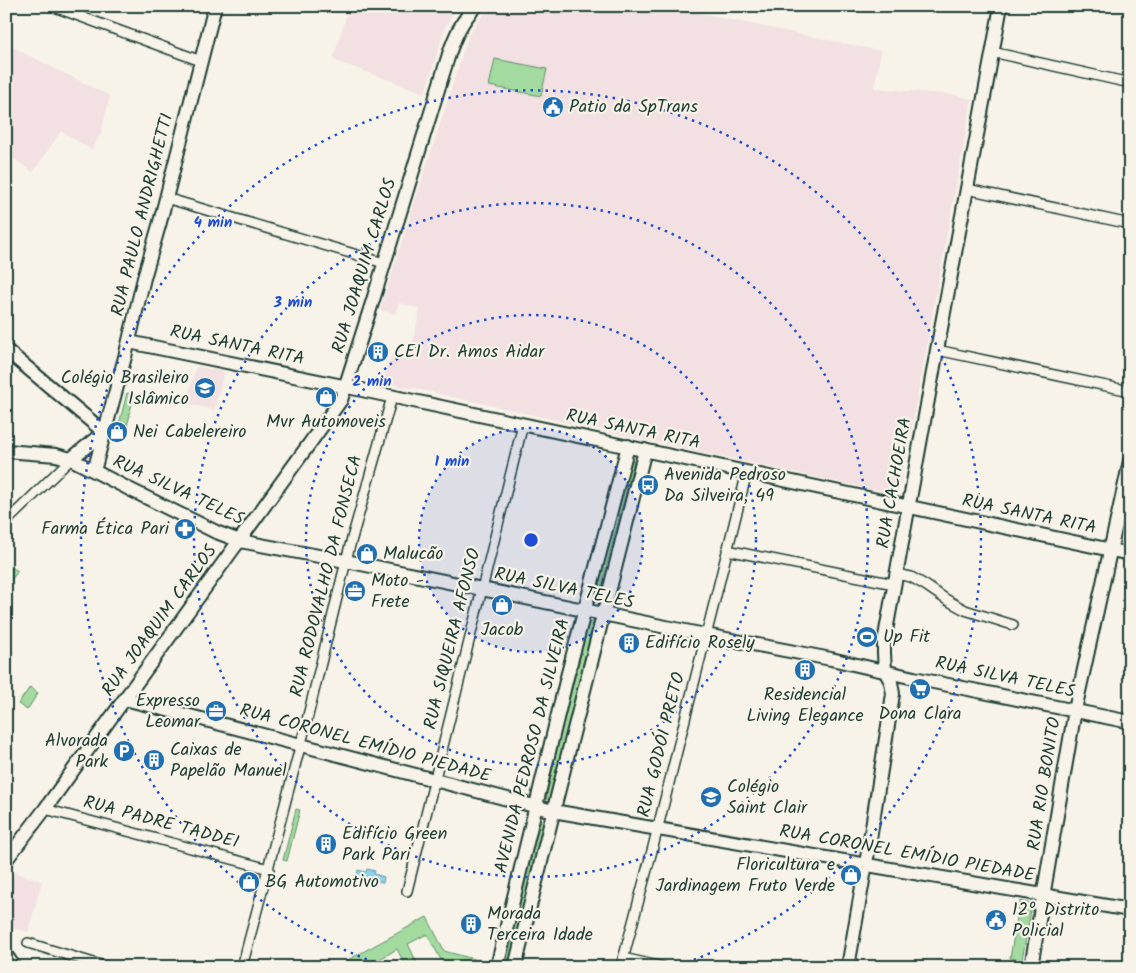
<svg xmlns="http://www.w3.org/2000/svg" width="1136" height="973" viewBox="0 0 1136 973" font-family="Kalam,sans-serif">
  <rect width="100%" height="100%" fill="#f7f3e8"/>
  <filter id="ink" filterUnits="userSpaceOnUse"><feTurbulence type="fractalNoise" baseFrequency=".02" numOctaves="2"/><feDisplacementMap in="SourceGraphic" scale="10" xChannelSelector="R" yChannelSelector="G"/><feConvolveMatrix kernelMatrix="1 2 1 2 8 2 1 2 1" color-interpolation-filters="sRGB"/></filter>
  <g filter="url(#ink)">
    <path fill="#f2e0e2" d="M349,6H458L451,16L445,28L425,93L333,60Z
      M494,6H665L881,51L874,88L954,95L972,99L912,425L898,492L894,494L641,439L417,389L404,387L384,382L387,362H390L391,356L409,359L420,309L399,303L395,314L380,310L468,37L478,20Z
      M6,44L110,96L101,133L92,150L61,131L33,172L6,153Z
      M196,366L224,372L214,410L186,403Z
      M16,873L42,881L28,932L6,926V886Z"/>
    <path fill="#a2da9f" stroke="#608c6a" d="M495,59L547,69L541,96L489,86Z
      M127,393L135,395L129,414L130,415L127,426L119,424Z
      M631,460L634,461L598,599V601L595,600Z
      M6,564L18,571L8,584L6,582Z
      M589,622H592L593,623L550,799L547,800L546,798L562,727Z
      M30,687L38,693L27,710L18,704Z
      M296,809L300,810L287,861L283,860Z
      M541,821H543V824L508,967H503L539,825Z
      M1020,901L1032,904L1022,960L1010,958Z
      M427,917L444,951L485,962L484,967H445L427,934L408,944L419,967H406L397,949L378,960L381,967H346L348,960Z"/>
    <path fill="#8ed2ef" stroke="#6296a4" d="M367,869L375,871L374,874L384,877L383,883L357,876L358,870L366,872Z"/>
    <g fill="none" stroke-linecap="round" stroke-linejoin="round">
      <g stroke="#1f3d34" stroke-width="12">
        <path id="street" d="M52,6L201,61
          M992,52L1130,83
          M967,189L1130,224
          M166,198L384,263
          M937,350L1130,391
          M6,522L71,459
          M727,550L894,584
          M896,574L911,577L925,585L947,600L965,610L1013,625
          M45,809L269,869
          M407,891L523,424
          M28,943L107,967
          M623,958L654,965
          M242,967L304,732L349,549L392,397
          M621,967L653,847L747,472
          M651,967L654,965L663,967"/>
      </g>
      <g stroke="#1f3d34" stroke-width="16">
        <path id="secondary" d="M129,342L362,390L1130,554
          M6,350L104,432
          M6,451L56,455L71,459L131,490L216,532L240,541L361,564L695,633L831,659L914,678L1130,722
          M71,459L104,432
          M94,471L125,357L144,278L160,222L215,6
          M125,699L553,811L1130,910
          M6,860L45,809L341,400L373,300L449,54C455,36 462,20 476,6
          M6,955L14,967
          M497,967L567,677L628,446
          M515,967L558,793L645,450
          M848,967L868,852L893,694L891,682L885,671L884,653V642L937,350L1001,6
          M1031,967L1075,710L1130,461"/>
      </g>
      <use href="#street" stroke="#f7f3e8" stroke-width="9"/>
      <use href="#secondary" stroke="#f7f3e8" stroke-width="12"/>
    </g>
  </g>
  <circle cx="531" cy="540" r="112" fill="#1d4ed8" fill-opacity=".12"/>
  <g fill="none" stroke="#1d4ed8" stroke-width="2.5" stroke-dasharray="2.5 5">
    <circle cx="531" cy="540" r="112"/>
    <circle cx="531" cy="540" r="225"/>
    <circle cx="531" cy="540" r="337"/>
    <path d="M388 967A450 450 0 1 1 674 967"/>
  </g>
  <defs>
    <g id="civic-disc" transform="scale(1.125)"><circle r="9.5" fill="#1f6fb2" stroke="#f7f3e8"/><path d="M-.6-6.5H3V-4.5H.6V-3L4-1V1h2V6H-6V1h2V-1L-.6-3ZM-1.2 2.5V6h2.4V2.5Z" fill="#fff"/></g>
    <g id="building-disc" transform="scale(1.125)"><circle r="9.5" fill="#1f6fb2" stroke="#f7f3e8"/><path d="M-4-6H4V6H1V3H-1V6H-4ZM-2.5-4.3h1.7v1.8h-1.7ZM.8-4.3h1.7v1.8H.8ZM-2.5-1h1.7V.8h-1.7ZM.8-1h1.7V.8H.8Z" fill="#fff"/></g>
    <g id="school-disc" transform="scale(1.125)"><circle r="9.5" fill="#1f6fb2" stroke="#f7f3e8"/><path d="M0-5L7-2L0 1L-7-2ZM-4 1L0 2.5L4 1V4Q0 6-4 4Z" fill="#fff"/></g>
    <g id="shop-disc" transform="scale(1.125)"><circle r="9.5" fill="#1f6fb2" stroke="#f7f3e8"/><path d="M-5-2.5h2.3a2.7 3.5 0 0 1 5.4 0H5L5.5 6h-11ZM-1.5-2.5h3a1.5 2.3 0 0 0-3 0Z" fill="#fff"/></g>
    <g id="bus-disc" transform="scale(1.125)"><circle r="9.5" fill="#1f6fb2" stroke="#f7f3e8"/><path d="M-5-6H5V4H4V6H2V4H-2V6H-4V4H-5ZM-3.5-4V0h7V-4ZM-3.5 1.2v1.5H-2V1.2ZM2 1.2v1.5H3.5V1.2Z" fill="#fff"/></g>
    <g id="pharmacy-disc" transform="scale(1.125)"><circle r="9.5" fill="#1f6fb2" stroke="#f7f3e8"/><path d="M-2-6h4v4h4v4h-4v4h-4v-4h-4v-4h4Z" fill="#fff"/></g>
    <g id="office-disc" transform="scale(1.125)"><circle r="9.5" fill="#1f6fb2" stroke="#f7f3e8"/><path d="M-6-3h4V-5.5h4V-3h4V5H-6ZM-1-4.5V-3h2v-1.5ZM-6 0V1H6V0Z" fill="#fff"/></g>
    <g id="stadium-disc" transform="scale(1.125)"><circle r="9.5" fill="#1f6fb2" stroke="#f7f3e8"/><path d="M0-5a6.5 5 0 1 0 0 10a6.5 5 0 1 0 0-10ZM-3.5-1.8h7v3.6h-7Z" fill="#fff"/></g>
    <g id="supermarket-disc" transform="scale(1.125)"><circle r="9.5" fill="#1f6fb2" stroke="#f7f3e8"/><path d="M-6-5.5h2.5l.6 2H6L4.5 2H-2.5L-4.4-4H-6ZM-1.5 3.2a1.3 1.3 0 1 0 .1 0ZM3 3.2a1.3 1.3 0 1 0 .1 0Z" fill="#fff"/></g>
    <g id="parking-disc" transform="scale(1.125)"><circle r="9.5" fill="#1f6fb2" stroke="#f7f3e8"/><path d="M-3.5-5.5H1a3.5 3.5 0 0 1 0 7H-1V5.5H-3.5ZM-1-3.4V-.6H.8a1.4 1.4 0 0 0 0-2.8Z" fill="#fff"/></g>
  </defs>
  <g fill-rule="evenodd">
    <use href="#civic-disc" x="553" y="107"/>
    <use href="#building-disc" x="378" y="352"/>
    <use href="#school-disc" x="205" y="388"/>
    <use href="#shop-disc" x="326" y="397"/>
    <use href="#shop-disc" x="117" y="432"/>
    <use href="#bus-disc" x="648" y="485"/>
    <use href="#pharmacy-disc" x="185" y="529"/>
    <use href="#shop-disc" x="367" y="554"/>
    <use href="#office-disc" x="355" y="591"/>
    <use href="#shop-disc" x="502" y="605"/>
    <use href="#stadium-disc" x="867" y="637"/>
    <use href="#building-disc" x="629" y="643"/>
    <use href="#building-disc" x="805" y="670"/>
    <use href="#supermarket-disc" x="920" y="689"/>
    <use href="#office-disc" x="216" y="711"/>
    <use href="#parking-disc" x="124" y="751"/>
    <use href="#building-disc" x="154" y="760"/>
    <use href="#school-disc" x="711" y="797"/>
    <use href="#building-disc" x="326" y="844"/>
    <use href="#shop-disc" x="851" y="875"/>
    <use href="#shop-disc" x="249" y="882"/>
    <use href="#civic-disc" x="996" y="920"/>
    <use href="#building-disc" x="471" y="924"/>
  </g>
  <g text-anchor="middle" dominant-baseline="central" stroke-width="4.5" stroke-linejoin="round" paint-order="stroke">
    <g font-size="18" fill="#1f3d34" stroke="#f7f3e8" text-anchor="start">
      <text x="569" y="107">Patio da SpTrans</text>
      <text x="394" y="352">CEI Dr. Amos Aidar</text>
      <text x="189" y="378" text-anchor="end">Colégio Brasileiro<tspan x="189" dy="21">Islâmico</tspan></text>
      <text x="326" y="422" text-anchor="middle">Mvr Automoveis</text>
      <text x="133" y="432">Nei Cabelereiro</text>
      <text x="664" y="475">Avenida Pedroso<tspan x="664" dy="21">Da Silveira, 49</tspan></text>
      <text x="169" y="529" text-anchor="end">Farma Ética Pari</text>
      <text x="383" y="554">Malucão</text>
      <text x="371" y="581">Moto -<tspan x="371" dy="21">Frete</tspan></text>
      <text x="502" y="630" text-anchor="middle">Jacob</text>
      <text x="883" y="637">Up Fit</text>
      <text x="645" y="643">Edifício Rosely</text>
      <text x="805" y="695" text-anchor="middle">Residencial<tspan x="805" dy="21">Living Elegance</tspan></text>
      <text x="200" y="701" text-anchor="end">Expresso<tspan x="200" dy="21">Leomar</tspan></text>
      <text x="920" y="714" text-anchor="middle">Dona Clara</text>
      <text x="108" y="741" text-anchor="end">Alvorada<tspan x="108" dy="21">Park</tspan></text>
      <text x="170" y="750">Caixas de<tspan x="170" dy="21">Papelão Manuel</tspan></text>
      <text x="727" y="787">Colégio<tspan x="727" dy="21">Saint Clair</tspan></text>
      <text x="342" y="834">Edifício Green<tspan x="342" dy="21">Park Pari</tspan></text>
      <text x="835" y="865" text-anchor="end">Floricultura e<tspan x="835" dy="21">Jardinagem Fruto Verde</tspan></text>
      <text x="265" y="882">BG Automotivo</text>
      <text x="1012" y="910">12º Distrito<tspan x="1012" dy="21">Policial</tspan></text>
      <text x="487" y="914">Morada<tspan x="487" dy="21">Terceira Idade</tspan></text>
    </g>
    <g font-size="18" fill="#1f3d34" stroke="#f7f3e8">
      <text transform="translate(143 215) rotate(-76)">RUA PAULO ANDRIGHETTI</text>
      <text transform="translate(365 266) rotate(-73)">RUA JOAQUIM CARLOS</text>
      <text transform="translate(237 346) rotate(12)">RUA SANTA RITA</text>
      <text transform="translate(633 430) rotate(12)">RUA SANTA RITA</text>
      <text transform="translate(895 483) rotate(-80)">RUA CACHOEIRA</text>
      <text transform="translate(178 491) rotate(25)">RUA SILVA TELES</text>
      <text transform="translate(1029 515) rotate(12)">RUA SANTA RITA</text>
      <text transform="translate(327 576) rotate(-76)">RUA RODOVALHO DA FONSECA</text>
      <text transform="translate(564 589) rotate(12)">RUA SILVA TELES</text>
      <text transform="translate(160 621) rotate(-54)">RUA JOAQUIM CARLOS</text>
      <text transform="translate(453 639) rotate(-76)">RUA SIQUEIRA AFONSO</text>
      <text transform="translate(1005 678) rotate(12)">RUA SILVA TELES</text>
      <text transform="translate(365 744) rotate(15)">RUA CORONEL EMÍDIO PIEDADE</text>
      <text transform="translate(662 745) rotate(-76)">RUA GODÓI PRETO</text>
      <text transform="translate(533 746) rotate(-76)">AVENIDA PEDROSO DA SILVEIRA</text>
      <text transform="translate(1045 784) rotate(-81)">RUA RIO BONITO</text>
      <text transform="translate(161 823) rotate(15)">RUA PADRE TADDEI</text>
      <text transform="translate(907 854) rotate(10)">RUA CORONEL EMÍDIO PIEDADE</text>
    </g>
  </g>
  <circle cx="531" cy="540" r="8" fill="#1d4ed8" stroke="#f7f3e8" stroke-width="2.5"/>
  <g font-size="15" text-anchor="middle" font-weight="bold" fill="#1d4ed8" stroke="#f7f3e8" stroke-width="4.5" stroke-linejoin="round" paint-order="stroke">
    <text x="213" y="227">4 min</text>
    <text x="293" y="307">3 min</text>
    <text x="372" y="386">2 min</text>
    <text x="452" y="466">1 min</text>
  </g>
  <rect width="1136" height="973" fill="none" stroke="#f7f3e8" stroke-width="25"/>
  <rect x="12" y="12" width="1111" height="948" fill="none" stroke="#1f3d34" stroke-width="2" filter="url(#ink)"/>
</svg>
